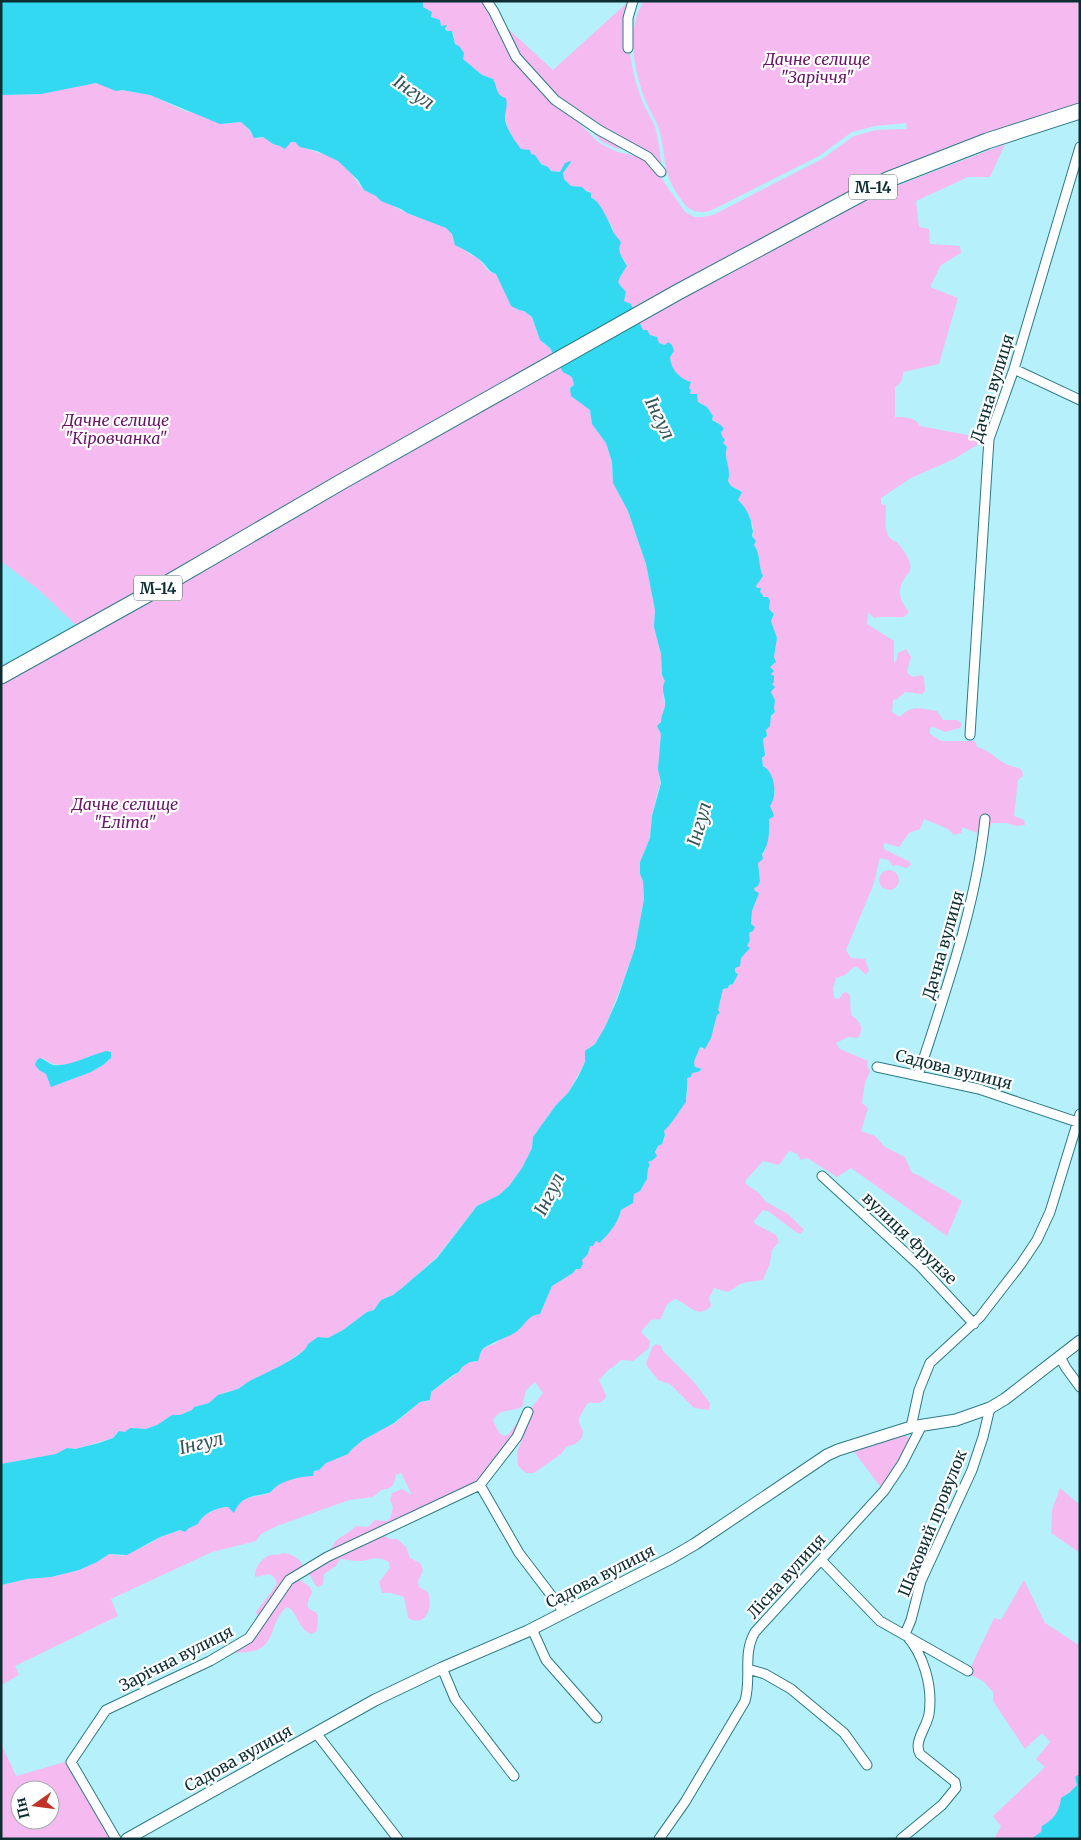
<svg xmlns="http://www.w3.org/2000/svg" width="1081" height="1840" viewBox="0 0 1081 1840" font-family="Merriweather,serif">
  <rect width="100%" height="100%" fill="#b6f1fb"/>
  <path fill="#94ecfb" d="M1,561L38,589L79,628L1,672Z"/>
  <path fill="#f5baf0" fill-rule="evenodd" d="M423,1H484L500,28L556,105L581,125L599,143L615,151L643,158L654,168L685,212L694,217H702L713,215L822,159L854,136L876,130L907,129L906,123L875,126L852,132L819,156L712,210C698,215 688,211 680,198C661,171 667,158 659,129C656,120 650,111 646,102C634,71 625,30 644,1H1080V107L820,208L632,308L631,304L624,301L623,288C618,285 618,283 618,277L622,275L627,264L619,253L612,226L595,199L591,198L590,192L576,186H571L564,179L563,173L571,162L564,166L560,172L551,171C545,164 534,161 529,150L521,149C506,133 504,119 506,98C495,95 498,87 493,79L482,75L463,59L462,51L455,43L453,32L447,31L446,27L441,26L438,20L431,17L432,14L423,7Z
    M629,1H639C620,29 632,74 643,103C647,112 654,121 656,131C660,146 660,162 664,177L656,166L628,150L615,148L601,141L584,122L569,112L515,50L506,27L553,70Z
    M90,83L102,84L116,91L122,90L150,95L187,112H193L224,124L241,122C248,127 251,135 257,139L263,137L273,144L282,147L291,142H295C308,152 323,152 337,160C348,167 355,180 363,189C366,192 370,192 373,194C384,201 395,207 406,213C420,220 452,220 453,240L471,255L478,258L489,272L496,274L510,303L513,306L519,310L524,311L532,317L537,333L544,344L550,348L553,354L79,628L38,589L1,561V95L41,94Z
    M1005,144L990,177H968L916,201L919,227L929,229L930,244L960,246L961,253L941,265L930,287L958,298L939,364L903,372C903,378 901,384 895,387V417C905,417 915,417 920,426L978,437L977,445L954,459L911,478L881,498V504L886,505V508C886,520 882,538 897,542C902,549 913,561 910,570C910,573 907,574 906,576C896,590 899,599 909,612L904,617C894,618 885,616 874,618L868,612L867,624L894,641V663L896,661L898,653L906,649L911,657L907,671L908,674L913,677L922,675L924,678L925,691L922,694L905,692L897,699L893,700L892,712L900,717C912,704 920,709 937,711L943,720H957L962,724L960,728L945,732L933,727L930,728V734L941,741H975L977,747C994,751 998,765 1019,768L1022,771L1023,776L1018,780L1014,816L1024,820L1025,825L1016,826L1006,823H991L988,838L963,827L961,833L954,835L948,829L924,819L920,829L909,833L899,847L884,843V849L910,862L911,865L906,868L897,865L892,866L889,860L880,858L873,886L846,950L851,958L865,959L869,970L867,974H865L857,967H854L845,975L836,978L833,989L834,998L839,999L843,993L846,992L850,995L851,1015C860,1021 865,1028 858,1038L848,1037L836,1043L840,1049L868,1061L867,1066L870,1071L865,1083L862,1103L868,1108L861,1131L875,1136L885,1147L905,1157L912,1173L918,1175L962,1201L947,1236L851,1168L837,1177L807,1158L801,1160L797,1154L790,1151C785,1154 784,1161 778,1165L763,1161L746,1180V1184L759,1193L766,1202L788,1214L804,1230L800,1234L796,1232L768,1211L763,1210L754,1221L755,1224L776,1235L779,1242L772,1250L770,1263L763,1280L742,1283L728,1292L714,1288L709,1298L711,1306C697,1321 687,1302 675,1299L667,1304L661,1319L651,1320L641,1332L650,1341L649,1348L633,1361L621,1360L612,1368H610L599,1380L606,1395V1398L600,1403H593L591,1402L587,1404L579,1418V1423L583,1431L582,1438L575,1444L566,1447L561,1454L534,1473H526L518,1466L517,1452L529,1422L531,1408L543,1393L535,1382L526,1390L522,1407C512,1412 498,1408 493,1421L500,1434L505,1436L509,1434L516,1424L520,1425L521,1430L488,1466L480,1482L372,1540L384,1536L391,1539H397L406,1547L410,1558L420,1563L423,1570L418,1582L419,1587L428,1592C433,1607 427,1628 408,1618L404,1597L391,1593H382L379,1582L390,1568L389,1562C374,1554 370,1561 357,1561C351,1561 346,1559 340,1559L336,1566L324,1574L323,1584L319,1587L316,1586L308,1572C313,1556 317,1562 327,1553C331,1550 333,1544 337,1540C343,1535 350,1532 356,1526L368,1527L375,1520L386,1521L390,1519L393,1507L390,1500L392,1493L402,1489L412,1495L401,1473L396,1475C393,1488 392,1488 381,1490L373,1497L349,1500L277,1526L261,1534L256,1541L212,1552L111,1599L118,1616L15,1666L19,1675L1,1685V1585L27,1579L51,1577L79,1570L97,1562L109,1554L123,1556L153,1542L160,1537L196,1525L201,1517L219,1508L228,1507L236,1511L235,1508C245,1494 257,1498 269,1493C273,1491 275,1487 278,1485C287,1480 301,1474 312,1476L315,1471L319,1470L326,1463L348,1454L352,1449L363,1440L386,1427L394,1424L420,1402L429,1401L431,1392L461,1371L462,1367L470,1362H477L482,1350L486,1347L495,1344L501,1338L516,1332L532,1315L540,1314L552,1286L573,1273L578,1268L583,1258L588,1254L590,1246L596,1241L601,1242L619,1218L621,1210C628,1207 635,1202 634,1194C644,1189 649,1178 648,1169L650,1165L648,1162L653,1160L658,1146L662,1144L665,1137L664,1131C666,1129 684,1105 685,1102C688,1096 688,1084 687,1078L691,1077L692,1073L698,1072L702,1069L695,1067C692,1061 698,1055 699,1049L705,1048L714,1029L717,1015L719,1014L718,1010L723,989L728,988L729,985L734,983L738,973L735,972C735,965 745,951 750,948L747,947L750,939L749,933L753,931L751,924L752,911L756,902L757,895L754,888L758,886L760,881L758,863L765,851L770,829L769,819L774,815L770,806L775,794L772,780L762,762L765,752L763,739L767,736L766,730C771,723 769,719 775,712L774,708L775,700L771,692L773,686L772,683L774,682L773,676L771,674L773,672L770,667L776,663L774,657L777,638L771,621L775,614L769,609L770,601L768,597H763L760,592L761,588H757L756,586L763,576C758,566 761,554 754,545L756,541L753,536C755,522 746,508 738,500L742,491L731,486L728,481C730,467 724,457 727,447L723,443L721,431L724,430L716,421L712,420L713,416L707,407L698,402L697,395L690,394L691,390L689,388L691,382C679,379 671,370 670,357L673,353L672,345L668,342L665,345L659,343L657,337L650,335L647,330H643L638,321L873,195Z
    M559,366L572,377L574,385L570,388L573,398L583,403L590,410L591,421L606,443L612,462L613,483L628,511L646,564L655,609L654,627L661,654L662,675L665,681L663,693L665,707L660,724L661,734L659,764L660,786L658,790L652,816L650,838L640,862V874L643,881L644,899L641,920L635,948L624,979L605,1027L595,1044L588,1048L585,1055V1062L568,1093L556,1105L533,1137L532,1148L522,1168L509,1186L499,1195L477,1206L436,1258L402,1288L393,1295L381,1300L374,1310L367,1312L343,1330L328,1338H322L284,1364L248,1382L238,1389L223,1393L209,1403L194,1407L192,1410L180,1415H172L157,1425L146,1429L134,1428L125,1432L116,1433L113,1438L75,1449L67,1448L56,1454L1,1464V681ZM89,1056L111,1058C98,1072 79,1075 62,1083L48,1077L46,1073L39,1070L43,1058C56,1070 75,1064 89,1056Z
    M879 880a10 10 0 1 1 20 0a10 10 0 1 1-20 0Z
    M656,1344L661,1346L663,1351L693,1381L710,1403L709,1410L694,1408L670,1384L658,1380L647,1366L646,1363L653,1346Z
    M905,1435L909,1438V1445L882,1489L852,1449Z
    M1060,1488L1080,1505V1553L1051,1533L1052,1510Z
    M283,1553C292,1554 300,1558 303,1566L290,1585L300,1580L310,1587L312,1592C309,1601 302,1608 316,1612L318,1616L317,1631L311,1634C297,1628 297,1610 287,1607C268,1621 278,1650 247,1652C242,1652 239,1653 235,1653L233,1651L259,1632L262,1628L260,1619L258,1618L256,1612L277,1584L274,1577L269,1574L255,1577C254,1566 266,1552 278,1555Z
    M1024,1580L1045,1623L1080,1646V1775L1075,1777L1077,1785L1069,1793L1063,1797L1057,1814L1039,1834L1031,1839H994L1001,1826L993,1816L1045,1767L1036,1759L1050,1742L1042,1733L1025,1749L993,1701V1692L983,1681L968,1673L994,1618L1001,1620Z
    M1,1743L16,1776L68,1761L111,1839H1ZM20,1790H50V1820H20Z"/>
  <path fill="#33d9f1" d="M1,1H423V7L432,12L431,17L440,20L441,26L447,25L445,29L447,31H452L455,44L459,46L464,53L463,59L482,75L493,79C498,87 495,95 506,98C508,106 505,111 505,118C505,127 516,143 521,149L530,150L531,154L535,155L541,164L548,167L551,171L560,172L565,163L570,161L571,162L563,173L564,179L571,186L582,187L586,191L591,193V198C600,199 610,225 614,233C616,237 619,238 621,243C616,251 623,258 627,266C625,268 624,271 622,274C615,284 619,283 626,292L624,301L631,304L643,330H647L650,335L657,337L659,343L665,345L668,342L672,345L674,351L670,357C671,370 680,379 691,382L689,388L691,390L690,394H697L698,402L707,407L713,416L712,420C716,422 722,425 724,429L721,432L722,436L725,440L723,443L727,447C723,459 732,468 728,481L731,486L742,492L738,500C743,505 747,510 750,518C752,523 751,526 753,531L752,536L756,541L754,545C761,554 758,566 763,576L756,586L757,588H761L760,592L763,595V597H768L770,601L769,609L774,614L771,621L777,638L774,657L776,662L770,667L774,671L771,674L774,676V682L772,684L775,687L771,692L775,700L774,708L775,712L771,716L770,726L766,730L767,736L763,739L765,755L762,758L763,766C775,772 778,796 770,806L774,815L773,817L769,819C770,829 769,846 762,854L763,859L758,863L760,881L758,886L754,888L755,891L759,893L752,911L751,924L755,927L753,931L749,933L750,940L747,946L750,948L741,958L740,966L735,968V972L738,974L733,984L729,985L728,988L723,989L718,1010L720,1013L717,1015L711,1038L705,1049L701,1047L699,1049C698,1055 692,1061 695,1067L702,1069L698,1072L692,1073L691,1077L687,1078C688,1087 686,1093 686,1102C679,1111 672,1124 664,1131L665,1135L662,1144L658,1146L655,1152L657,1156L653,1160L648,1162L650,1165L648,1169L647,1179L640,1191L634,1194L633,1203L621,1210C619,1219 614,1227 608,1234C605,1238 602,1239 600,1243L596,1241L593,1246H590L588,1254L582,1260L583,1264L580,1269H576L573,1273L552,1286L540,1314C528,1315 526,1324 516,1332C509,1337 487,1344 482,1350C480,1353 479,1358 478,1361L470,1362L462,1367L459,1372L453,1375L431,1392L430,1400L420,1402L394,1423L363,1440L352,1449L348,1454L326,1463L319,1470L314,1471L313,1476C303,1476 285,1480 277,1486C274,1488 271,1493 268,1493C252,1497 241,1496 234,1513L228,1507C217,1507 202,1514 198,1524L189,1528L185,1532L180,1530L160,1537L127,1555L109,1554L97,1562L79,1570L51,1577L27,1579L1,1585V1464L56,1454L67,1448L75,1449L99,1443L113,1438L119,1431L125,1432L130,1428L146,1429L157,1425L172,1415H180L192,1410L194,1407L209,1403L218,1395L238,1389L248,1382C260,1375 305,1357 308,1344L318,1337L328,1338L343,1330L367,1312L374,1310L381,1300L393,1295L402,1288L437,1258L477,1206L499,1195L509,1186L522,1168L532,1148L533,1137L556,1105L568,1093L578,1077L585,1062V1051L595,1044L605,1027L617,1000L635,948L644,899L643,881L640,874V862L650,838L652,816L661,783L658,769L661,734L657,726L661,722C661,716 664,711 665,706C666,696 660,690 665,681L662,675L661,654L654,627L655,610L646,564L628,511L613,483L612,462L606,443L592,424L590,410L571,396L570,388L574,385L572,377L563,372L550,348L540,340L532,317L524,311L519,310L511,306L496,274C487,271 487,265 480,260C473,254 463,249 455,245L452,234L446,228L407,213L401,209L381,201L376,196L364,190L358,180L338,161L317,151L300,147L295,142H291L285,149L280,146L273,144L263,137L254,138L250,130L241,122L220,124L150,95L122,90L116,91L96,83L41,94L1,95Z
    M106,1051L111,1052V1058L103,1065L91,1072L51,1087L46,1074L39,1070L35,1065L37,1060L40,1058C45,1059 48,1064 54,1065C68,1067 91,1055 106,1051Z
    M1078,1775H1080V1839H1031L1041,1832L1042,1826C1053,1820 1060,1811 1061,1798L1069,1793L1077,1785L1075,1777Z"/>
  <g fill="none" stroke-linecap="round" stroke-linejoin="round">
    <g stroke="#2b7985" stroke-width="11">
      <path id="minor" d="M487,1L494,12L516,57L555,100L599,130L648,157L661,172
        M628,48V18L633,1
        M1014,369L1080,400
        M970,735L989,439L1014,369L1080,147
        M877,1067L979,1089L1080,1123
        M918,1076C945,992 976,907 985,819
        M822,1176L920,1266L974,1324
        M1060,1357L1066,1368L1080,1387
        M528,1412L517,1437L480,1485L519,1553L564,1612
        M911,1427L919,1390L930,1363L980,1317L1021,1264L1037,1240L1050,1212L1080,1114
        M821,1560L880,1621L968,1671
        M532,1629L546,1660L597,1718
        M905,1634L911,1620L921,1581L972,1470L983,1437L990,1408
        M442,1668L455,1699L514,1776
        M748,1669L765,1674L791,1689L844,1733L867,1765
        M316,1733L398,1839
        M116,1839L71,1762L106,1710L210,1661L249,1638L289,1580L327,1557L480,1485
        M659,1839L685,1802L745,1701C752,1677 742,1654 755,1632L884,1491L902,1464L922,1425
        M901,1839L942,1805L956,1788L955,1782L920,1754C913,1742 927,1727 929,1714C933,1687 924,1654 905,1634"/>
    </g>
    <g stroke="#2b7985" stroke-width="13">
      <path id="tertiary" d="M127,1839L375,1700L442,1668L528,1631L671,1558L695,1544L827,1455L838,1450L911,1427L956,1420L990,1408L1005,1399L1080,1341"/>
    </g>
    <g stroke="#2b7985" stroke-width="17">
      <path id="trunk" d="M1,676L159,588L341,482L678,292L887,180L987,141L1080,111"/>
    </g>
    <use href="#minor" stroke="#fff" stroke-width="9"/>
    <use href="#tertiary" stroke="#fff" stroke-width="11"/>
    <use href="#trunk" stroke="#fff" stroke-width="15"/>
  </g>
  <g text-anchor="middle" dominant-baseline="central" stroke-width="4.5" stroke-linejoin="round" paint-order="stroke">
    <g fill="#fff" stroke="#556c70" stroke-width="1">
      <rect x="849" y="174.5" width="48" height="25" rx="4"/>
      <rect x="134" y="575.5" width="48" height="25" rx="4"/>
    </g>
    <g font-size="15" font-weight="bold" fill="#0c2d32">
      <text x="873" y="187">М-14</text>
      <text x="158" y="588">М-14</text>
    </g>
    <g font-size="16" font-style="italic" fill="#6c146a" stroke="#fff">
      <text x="817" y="59">Дачне селище<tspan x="817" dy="18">"Заріччя"</tspan></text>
      <text x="116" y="420">Дачне селище<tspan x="116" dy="18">"Кіровчанка"</tspan></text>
      <text x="125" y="804">Дачне селище<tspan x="125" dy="18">"Еліта"</tspan></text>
    </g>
    <g font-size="16" fill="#0c2d32" stroke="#fff">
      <text transform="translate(992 388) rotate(-73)">Дачна вулиця</text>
      <text transform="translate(943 945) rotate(-74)">Дачна вулиця</text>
      <text transform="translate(954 1069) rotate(14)">Садова вулиця</text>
      <text transform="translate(910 1238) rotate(44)">вулиця Фрунзе</text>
      <text transform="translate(932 1523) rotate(-68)">Шаховий провулок</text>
      <text transform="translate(600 1576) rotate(-27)">Садова вулиця</text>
      <text transform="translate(786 1576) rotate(-48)">Лісна вулиця</text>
      <text transform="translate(176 1658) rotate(-27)">Зарічна вулиця</text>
      <text transform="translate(238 1758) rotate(-29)">Садова вулиця</text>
    </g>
    <g font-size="18" font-style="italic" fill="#35555a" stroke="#fff">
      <text transform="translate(414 92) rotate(35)">Інгул</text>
      <text transform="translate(660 418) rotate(64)">Інгул</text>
      <text transform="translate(699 824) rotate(-74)">Інгул</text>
      <text transform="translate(549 1194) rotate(-63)">Інгул</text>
      <text transform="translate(201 1443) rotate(-13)">Інгул</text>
    </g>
  </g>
  <rect width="1081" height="1840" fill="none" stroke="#0c2d32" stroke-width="5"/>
  <g transform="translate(35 1805) rotate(256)"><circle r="24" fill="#ffffff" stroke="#9eabad"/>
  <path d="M0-4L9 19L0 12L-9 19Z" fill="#c03326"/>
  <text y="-8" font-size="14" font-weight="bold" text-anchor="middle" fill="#0c2d32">Пн</text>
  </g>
</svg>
